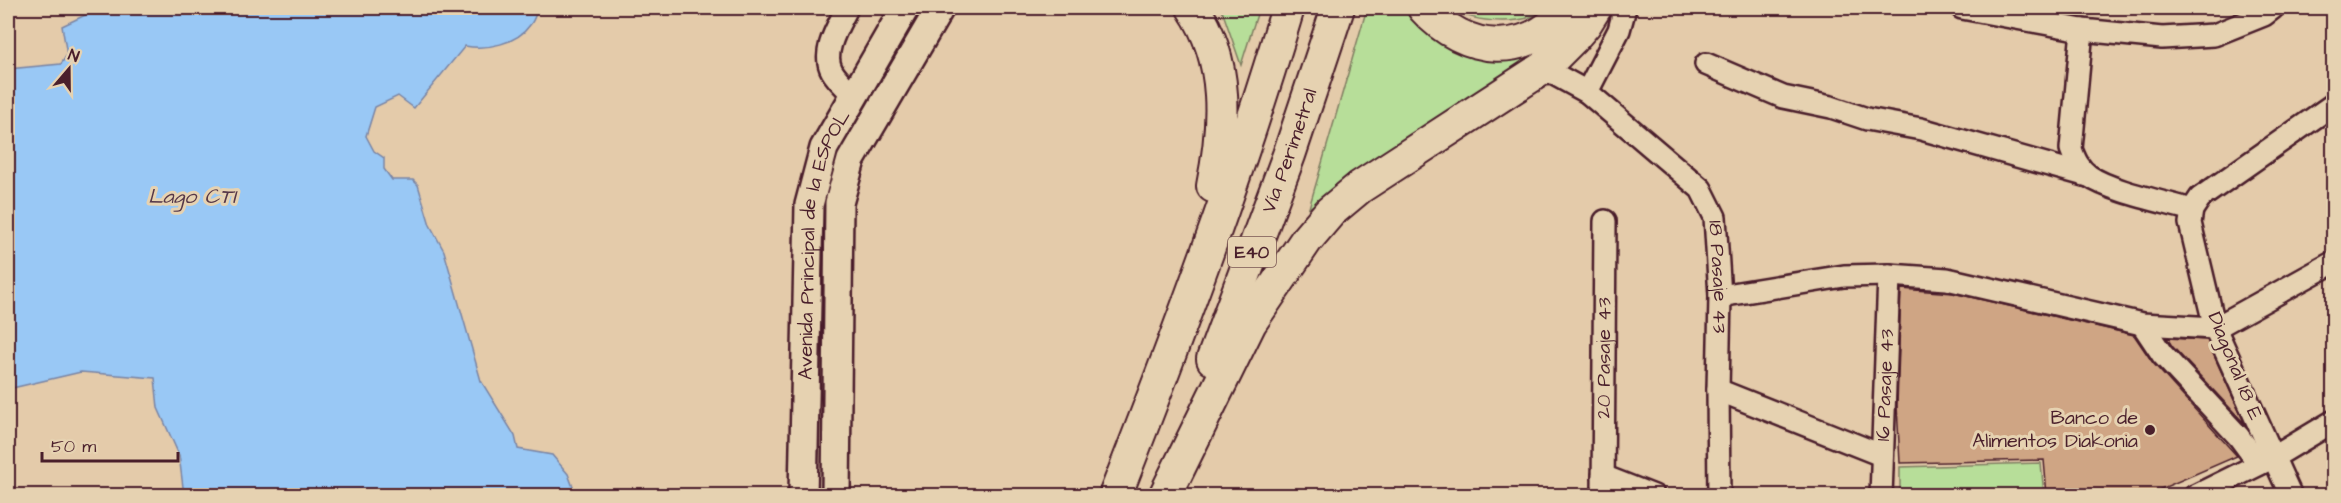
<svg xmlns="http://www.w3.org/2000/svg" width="2341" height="503" viewBox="0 0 2341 503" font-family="'Architects Daughter',sans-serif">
  <rect width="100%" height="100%" fill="#e4cbaa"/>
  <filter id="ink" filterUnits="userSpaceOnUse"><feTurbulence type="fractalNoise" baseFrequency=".0167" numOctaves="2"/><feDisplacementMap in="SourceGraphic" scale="12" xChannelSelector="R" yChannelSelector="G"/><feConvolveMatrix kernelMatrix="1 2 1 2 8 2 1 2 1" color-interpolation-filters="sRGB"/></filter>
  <g filter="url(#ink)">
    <path fill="#b7de99" stroke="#807e62" stroke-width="1.5" d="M1219,8H1259L1241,65L1223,13Z
      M1367,8H1408L1425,28L1562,34L1537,59L1417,132L1309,208Z
      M1452,8H1546C1542,10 1538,15 1534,16C1512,24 1471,23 1452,8Z
      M2041,463L2044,495H1900V467Z"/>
    <path fill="#99c8f5" stroke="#7984a4" stroke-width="1.5" d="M100,8H538C536,13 534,21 530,25C517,44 486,50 465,46L414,108L398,96L375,107L366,136L374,151L384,158V169L392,180H413L418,185L430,225L444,251L481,381L515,436L518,449L552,455L568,474L576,495H184L179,455L158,408L155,378L81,372L8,389V69L61,64L67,55L62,26Z"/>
    <path fill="#cfa584" stroke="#4a1f2b" stroke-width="1.5" d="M1901,289L1953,293L2134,335L2153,363L2237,456L2147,495H2047L2044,460L1900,463L1897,405Z
      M2167,338L2207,340L2245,424L2172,346Z"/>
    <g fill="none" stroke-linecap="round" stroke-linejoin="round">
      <g stroke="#4a1f2b" stroke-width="26">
        <g id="minor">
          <path d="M847,8C839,25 821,52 832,71C837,80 847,88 854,96"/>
          <path d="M1962,8L2082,30L2162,38L2214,35L2264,15L2273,8"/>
          <path d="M2082,30L2071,149C2075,160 2079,169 2089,176C2110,191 2165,202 2192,210"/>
          <path d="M1706,64L1783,97L1831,107L1867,119L1921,129L2088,176"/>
          <path id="s1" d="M1543,68L1587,92L1701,189L1715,217L1720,296L1718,390L1719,496"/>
          <path d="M1587,92L1619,30L1625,8"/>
          <path d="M1720,296L1844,276L1889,275L1947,279L2142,324L2215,328L2334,262"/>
          <path d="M2142,324L2162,354L2239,437L2259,464"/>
          <path d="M1718,390L1881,455"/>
          <path d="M1603,476L1654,496"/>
          <path id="s2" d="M1603,496L1605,221"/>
          <path id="s3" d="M1881,496L1889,275"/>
          <path d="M2195,496L2274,457L2334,421"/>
          <path d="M2291,496L2215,328L2190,223L2192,210L2200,198L2334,104"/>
        </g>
      </g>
      <g stroke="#4a1f2b" stroke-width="32">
        <g id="major">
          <path id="s4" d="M803,496L809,205L824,148L905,8"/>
          <path d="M836,496L839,203L851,160L940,8"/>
        </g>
      </g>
      <g stroke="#4a1f2b" stroke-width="36">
        <g id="highway">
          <path d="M1193,8C1229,61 1225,126 1213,186"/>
          <path d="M1424,8C1465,54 1528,60 1568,8"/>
          <path id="s5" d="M1213,359L1289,155L1338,8"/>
          <path d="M1115,496C1178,335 1239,173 1288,8"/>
          <path d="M1165,496L1250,323L1307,239L1330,212L1360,187L1543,68L1572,39L1585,24L1595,8"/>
        </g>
      </g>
      <use href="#minor" stroke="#e6d2b1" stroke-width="21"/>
      <use href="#major" stroke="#e6d2b1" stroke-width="27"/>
      <use href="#highway" stroke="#e6d2b1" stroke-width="32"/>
    </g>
  </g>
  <circle fill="#4a1f2b" stroke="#e6d2b1" stroke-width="2" cx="2150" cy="430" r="6"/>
  <g text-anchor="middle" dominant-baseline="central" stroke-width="6" stroke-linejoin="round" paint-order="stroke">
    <rect fill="#e6d2b1" stroke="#795553" stroke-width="1.5" x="1228" y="237" width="48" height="30" rx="4.5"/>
    <g font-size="18" font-weight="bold" fill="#4a1f2b">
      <text x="1252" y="252">E40</text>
    </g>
    <g font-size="20" fill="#4a1f2b" stroke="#e6d2b1">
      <text stroke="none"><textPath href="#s5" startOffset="222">Vía Perimetral</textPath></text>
      <text stroke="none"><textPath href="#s4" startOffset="254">Avenida Principal de la ESPOL</textPath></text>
      <text stroke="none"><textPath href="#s1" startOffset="291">18 Pasaje 43</textPath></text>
      <text stroke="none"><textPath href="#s2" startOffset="138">20 Pasaje 43</textPath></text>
      <text transform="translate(2235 366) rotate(68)">Diagonal 18 E</text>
      <text stroke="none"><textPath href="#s3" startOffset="111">16 Pasaje 43</textPath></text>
    </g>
    <g font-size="20" fill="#4a1f2b" stroke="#e6d2b1" text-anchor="end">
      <text x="2138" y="418">Banco de<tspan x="2138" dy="23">Alimentos Diakonia</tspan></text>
    </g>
    <g font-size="21" font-style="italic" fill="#563849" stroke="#e6d2b1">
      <text x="192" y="196">Lago CTI</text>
    </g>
  </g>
  <rect width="2341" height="503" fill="none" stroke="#e6d2b1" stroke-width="30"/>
  <rect x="15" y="15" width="2311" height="473" fill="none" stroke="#4a1f2b" stroke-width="2" filter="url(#ink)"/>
  <g transform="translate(69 69) rotate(20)" stroke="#e6d2b1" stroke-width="4.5" paint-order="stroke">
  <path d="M0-4.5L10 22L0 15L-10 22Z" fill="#4a1f2b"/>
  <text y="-9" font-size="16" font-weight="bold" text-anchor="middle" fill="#4a1f2b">N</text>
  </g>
  <path d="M42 452v9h136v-9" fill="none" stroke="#4a1f2b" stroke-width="3"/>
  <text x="51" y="452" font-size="18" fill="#4a1f2b" stroke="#e6d2b1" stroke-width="4.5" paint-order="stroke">50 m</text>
</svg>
